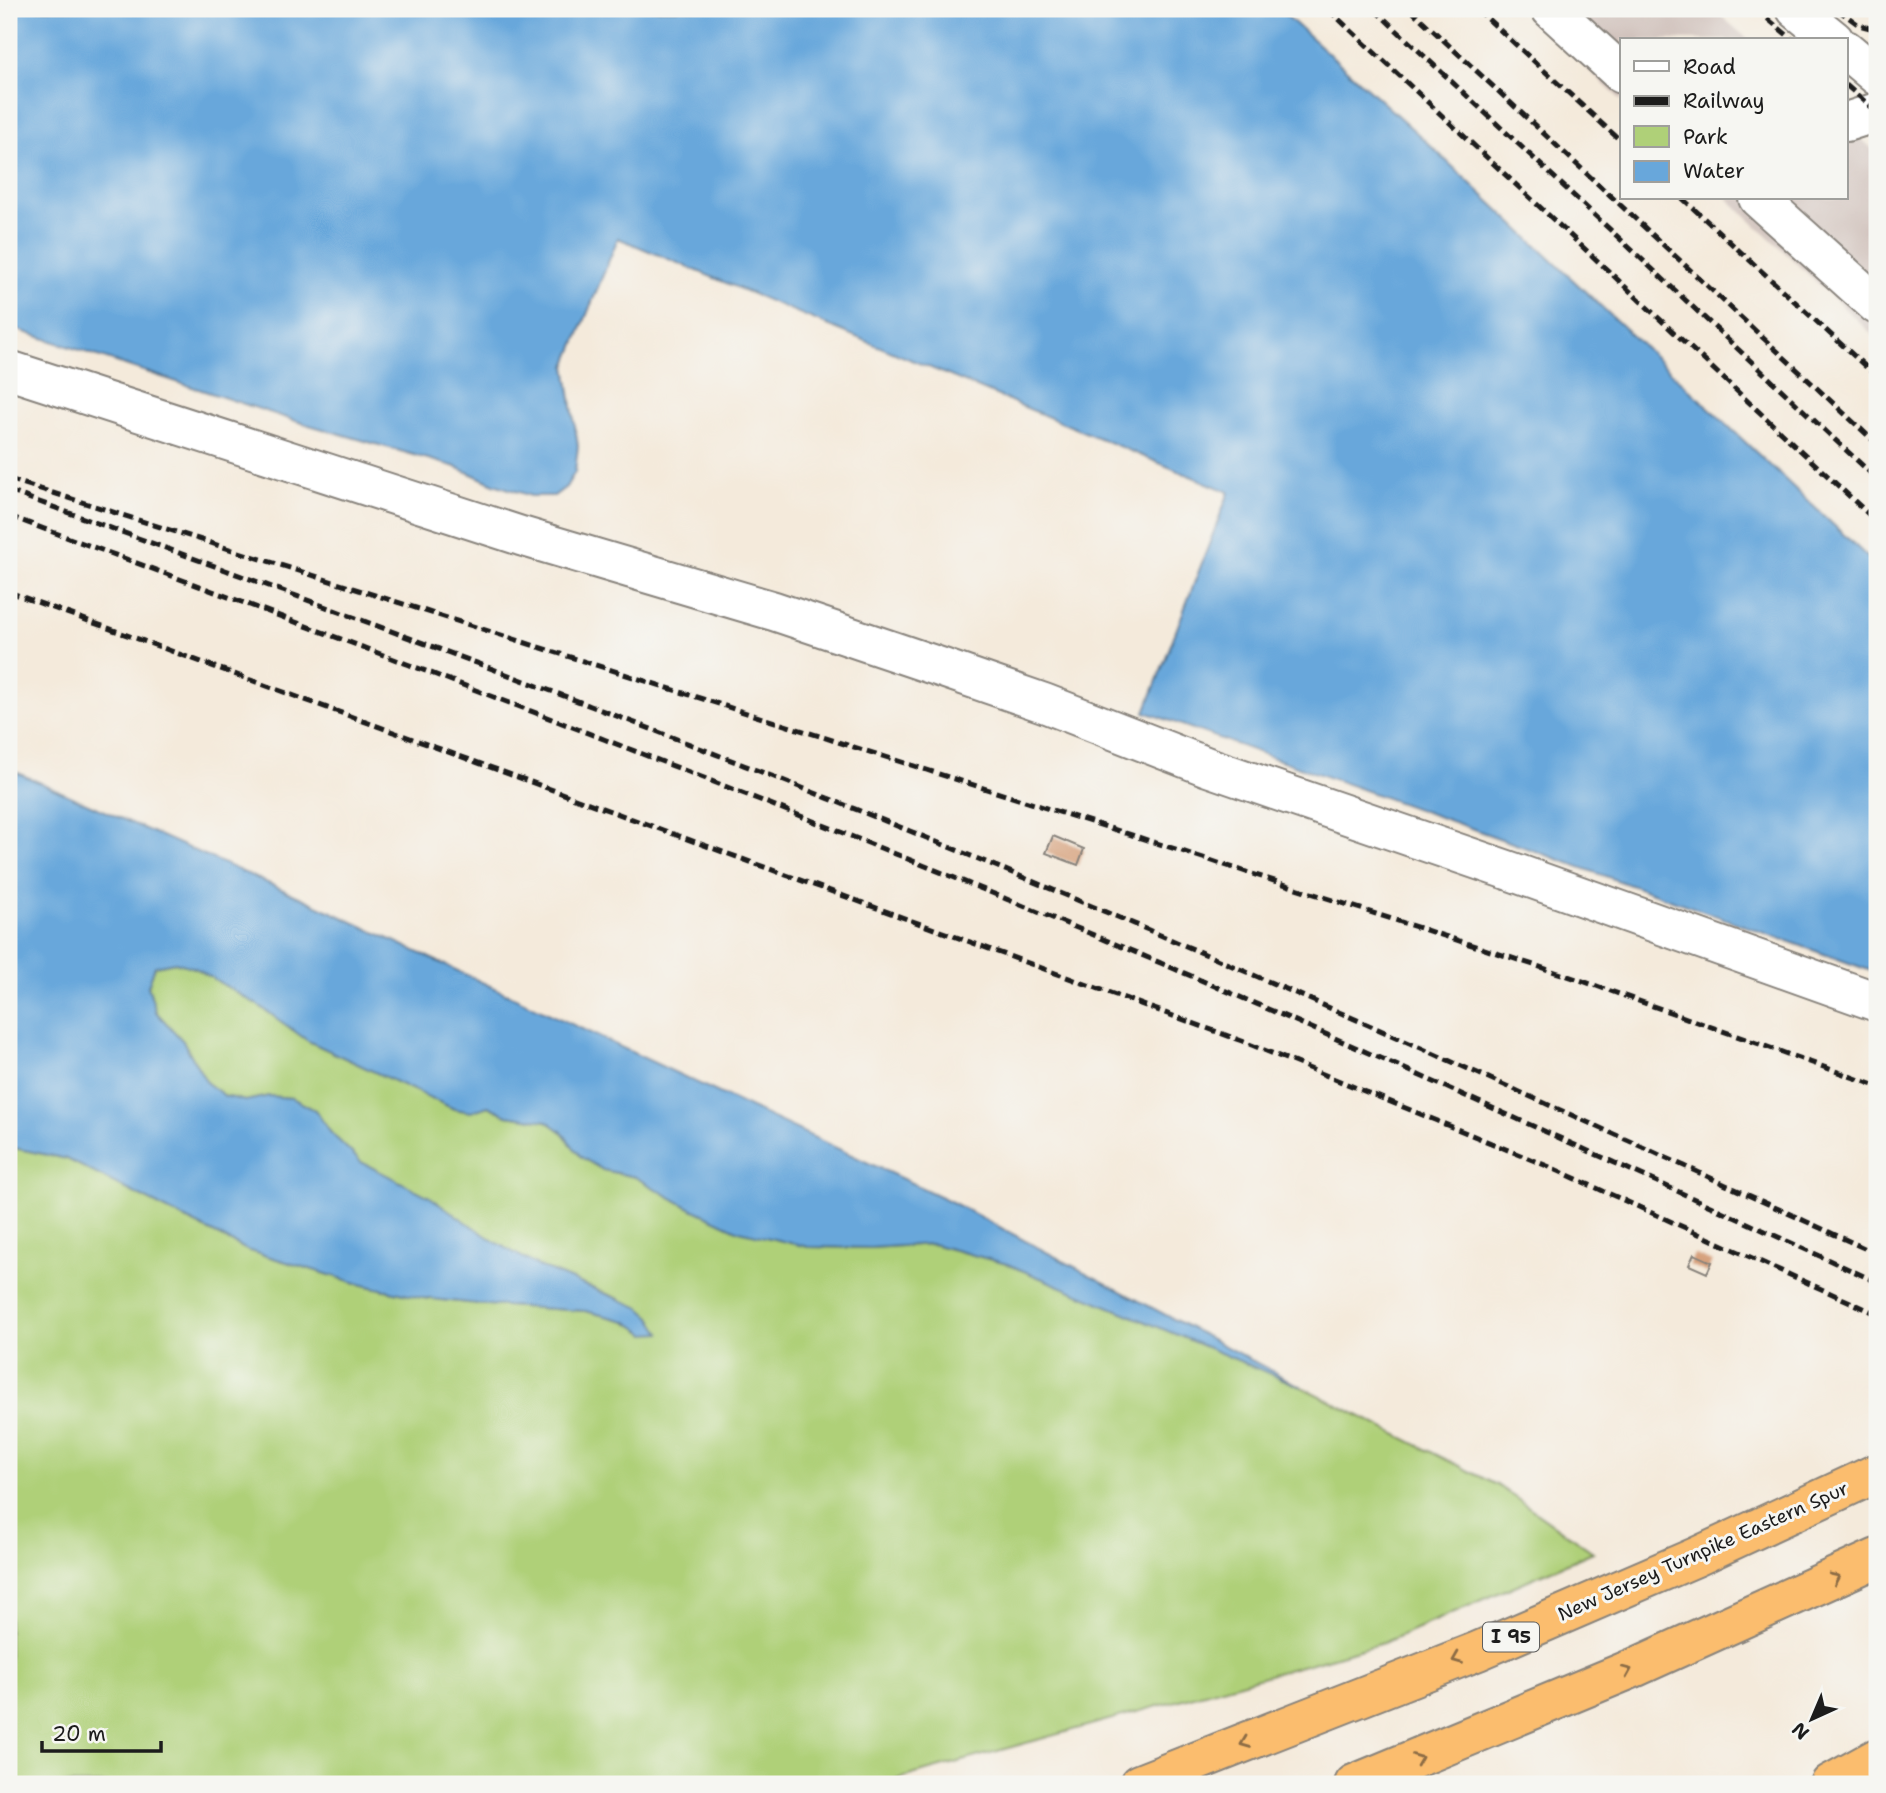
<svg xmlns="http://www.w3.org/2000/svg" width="1886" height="1793" viewBox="0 0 1886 1793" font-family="'Shantell Sans',sans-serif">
  <rect width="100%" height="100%" fill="#f6f6f2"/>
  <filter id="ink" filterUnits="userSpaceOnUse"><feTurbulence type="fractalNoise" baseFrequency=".0143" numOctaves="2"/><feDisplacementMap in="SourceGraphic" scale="14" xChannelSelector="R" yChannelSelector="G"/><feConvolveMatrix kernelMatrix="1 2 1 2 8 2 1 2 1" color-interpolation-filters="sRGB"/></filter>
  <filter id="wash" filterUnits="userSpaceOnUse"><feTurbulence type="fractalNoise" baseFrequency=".00686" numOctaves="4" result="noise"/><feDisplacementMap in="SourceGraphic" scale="28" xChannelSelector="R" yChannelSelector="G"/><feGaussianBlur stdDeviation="1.57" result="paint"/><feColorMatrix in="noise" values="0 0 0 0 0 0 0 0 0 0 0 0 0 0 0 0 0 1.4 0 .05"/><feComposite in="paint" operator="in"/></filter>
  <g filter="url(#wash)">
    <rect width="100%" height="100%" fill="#f4eadb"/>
    <path fill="#cfc0ba" d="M1521,9H1713L1749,40H1622V101Z
      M1846,125L1877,153V339L1727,198H1846Z"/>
    <path fill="#afd078" stroke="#66764a" stroke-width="2" d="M175,962L195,968L261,1007L308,1041L454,1109L471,1111L488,1106L507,1115L547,1121L561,1131L581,1157L603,1170L635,1177L688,1207L808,1247L871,1248L932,1244L1007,1264L1302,1387L1497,1485L1593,1552L1383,1643L880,1784H9V1147L67,1159L247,1250L363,1285L422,1298L487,1305L585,1311L626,1321L646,1334L620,1299L540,1267L495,1242L429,1197L361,1162L331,1133L315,1110L292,1098L269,1096L245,1101L225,1096L207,1083L183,1041L156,1012L148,986L155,966Z"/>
    <path fill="#68a7db" stroke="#42627c" stroke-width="2" d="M9,9H1279L1418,134L1877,566V973L1145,712L1229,492L618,238L566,366L578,446L575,472L566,487L554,496H531L494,484L456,467L302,423L9,327Z
      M9,769L304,899L950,1201L1302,1387L1007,1264L932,1244L871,1248L808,1247L739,1231L688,1207L635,1177L603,1170L581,1157L561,1131L547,1121L507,1115L488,1106L471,1112L454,1109L308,1041L261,1007L195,968L175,962L155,966L148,986L156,1012L183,1041L207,1083L225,1096L245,1101L269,1096L292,1098L315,1110L331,1133L361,1162L430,1197L495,1242L540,1267L641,1308L651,1317L661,1333L646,1334L626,1321L585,1311L487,1305L422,1298L363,1285L247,1250L67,1159L9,1147Z"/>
    <g id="blocks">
      <path fill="#d6a07b" d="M1053,836L1084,849L1078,865L1046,853Z
        M1694,1254L1712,1262L1707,1273L1689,1265Z"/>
    </g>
  </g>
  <g filter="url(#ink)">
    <use href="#blocks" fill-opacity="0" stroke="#88837c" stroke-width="2"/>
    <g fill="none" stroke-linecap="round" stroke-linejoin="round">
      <g stroke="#88837c" stroke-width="42">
        <path id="minor" d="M1551,9L1622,74
          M1796,9L1834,40
          M1846,50L1877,76
          M1846,122L1877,112
          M1758,198L1877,305
          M9,370L521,536L774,611L940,667L1044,703L1208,767L1513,872L1877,1002"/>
      </g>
      <g stroke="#88837c" stroke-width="42">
        <path id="highway" d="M1139,1784L1478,1651L1696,1557L1877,1473
          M1354,1784L1636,1667L1877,1558
          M1830,1784L1877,1758"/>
      </g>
      <use href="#minor" stroke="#fff" stroke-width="38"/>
      <use href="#highway" stroke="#fbbd6e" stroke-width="38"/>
      <path stroke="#1c1c1c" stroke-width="5" stroke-dasharray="10 5" stroke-linecap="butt" d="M1328,9L1877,522
        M1374,9L1877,479
        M1410,9L1877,444
        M1477,9L1622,142
        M1756,9L1793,40
        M1837,9L1859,25L1877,30
        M1846,85L1877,112
        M1682,198L1877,377
        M9,479L1163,845L1577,979L1877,1086
        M9,491C333,609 657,727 976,858C1280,983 1579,1117 1877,1254
        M9,516C396,658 783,804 1163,964C1403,1066 1640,1174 1877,1282
        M9,592L1242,1041L1552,1168L1877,1314"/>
    </g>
    <defs><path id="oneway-chevron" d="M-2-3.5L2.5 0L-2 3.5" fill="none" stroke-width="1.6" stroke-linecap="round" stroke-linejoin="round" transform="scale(1.75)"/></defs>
    <g stroke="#8c6c45">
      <use href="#oneway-chevron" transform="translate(1835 1578) rotate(-25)"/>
      <use href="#oneway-chevron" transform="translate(1457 1659) rotate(158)"/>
      <use href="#oneway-chevron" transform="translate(1627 1671) rotate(-23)"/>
      <use href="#oneway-chevron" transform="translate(1245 1743) rotate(159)"/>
      <use href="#oneway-chevron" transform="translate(1418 1759) rotate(-22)"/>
    </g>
  </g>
  <g text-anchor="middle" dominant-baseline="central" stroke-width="6" stroke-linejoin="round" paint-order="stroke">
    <rect fill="#f6f6f2" stroke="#5d5d5c" stroke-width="2" x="1483" y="1622.5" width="56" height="29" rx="5"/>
    <g font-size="18" font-weight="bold" fill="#1c1c1c">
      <text x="1511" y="1637">I 95</text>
    </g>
    <g font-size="19" fill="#1c1c1c" stroke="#f6f6f2">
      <text transform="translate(1703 1551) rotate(-24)">New Jersey Turnpike Eastern Spur</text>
    </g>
  </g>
  <rect width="1886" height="1793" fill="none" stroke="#f6f6f2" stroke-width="35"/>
  <rect x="1620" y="38" width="228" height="161" fill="#f6f6f2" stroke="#9f9f9c" stroke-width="2"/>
  <rect x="1634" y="61" width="35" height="10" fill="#ffffff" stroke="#9f9f9c" stroke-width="2"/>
  <text x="1683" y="74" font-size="21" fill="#1c1c1c">Road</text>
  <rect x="1634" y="96" width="35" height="10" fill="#1c1c1c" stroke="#9f9f9c" stroke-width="2"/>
  <text x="1683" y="108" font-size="21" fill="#1c1c1c">Railway</text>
  <rect x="1634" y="126" width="35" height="21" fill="#afd078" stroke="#9f9f9c" stroke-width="2"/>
  <text x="1683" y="144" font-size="21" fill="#1c1c1c">Park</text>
  <rect x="1634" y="161" width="35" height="21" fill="#68a7db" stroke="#9f9f9c" stroke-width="2"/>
  <text x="1683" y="178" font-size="21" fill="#1c1c1c">Water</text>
  <g transform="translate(1812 1719) rotate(224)" stroke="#f6f6f2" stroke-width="5" paint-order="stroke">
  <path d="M0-5L12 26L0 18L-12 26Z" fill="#1c1c1c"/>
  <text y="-10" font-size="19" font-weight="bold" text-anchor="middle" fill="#1c1c1c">N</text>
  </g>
  <path d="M42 1741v10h119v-10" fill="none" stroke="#1c1c1c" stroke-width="3.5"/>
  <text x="52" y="1741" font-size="21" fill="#1c1c1c" stroke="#f6f6f2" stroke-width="5" paint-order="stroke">20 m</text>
</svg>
